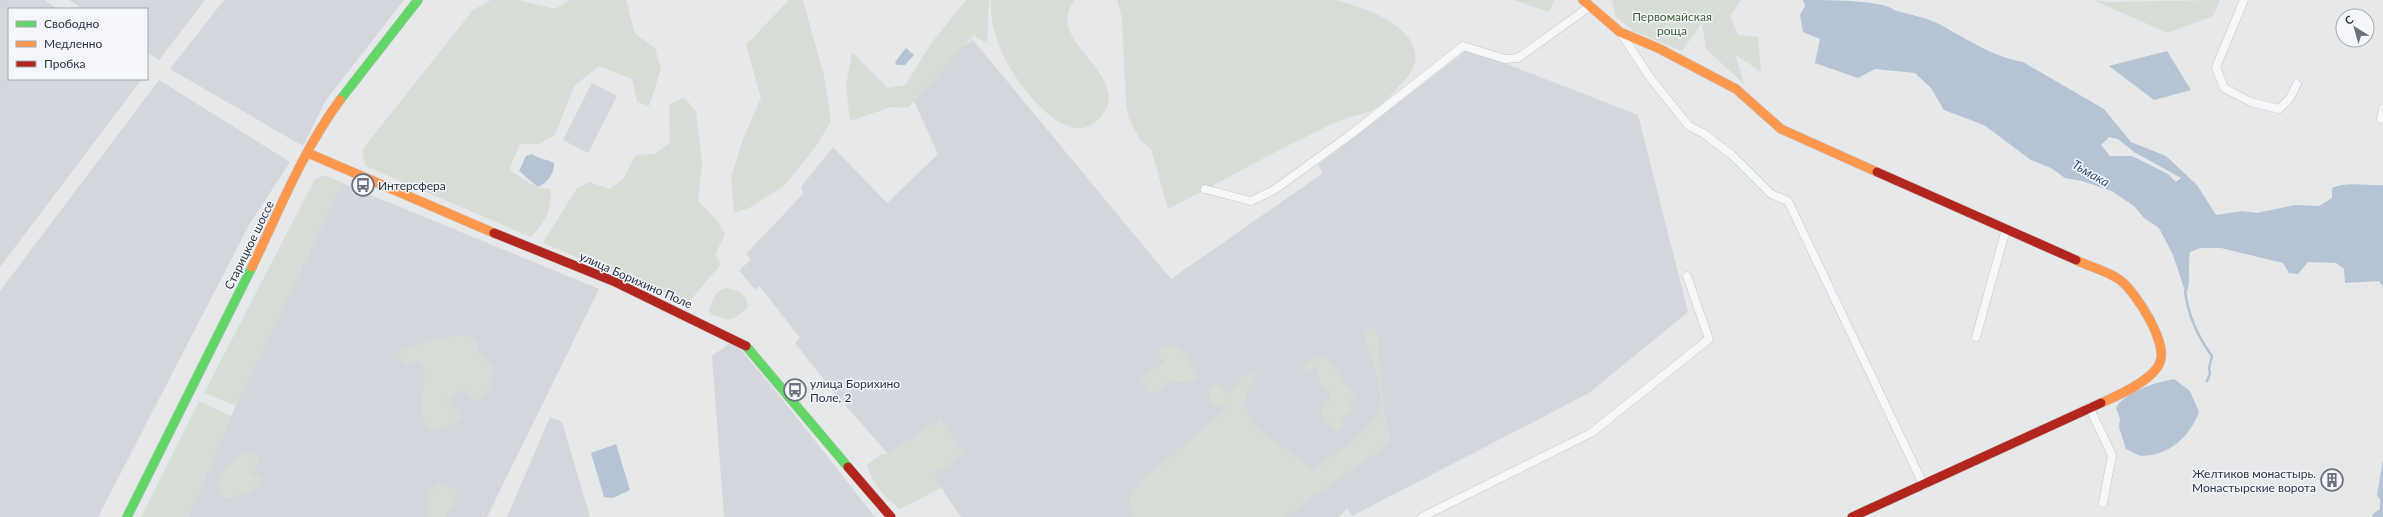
<svg xmlns="http://www.w3.org/2000/svg" width="2383" height="517" viewBox="0 0 2383 517" font-family="Lato,sans-serif">
  <rect width="100%" height="100%" fill="#e6e8ea"/>
  <path fill="#d4d7dd" d="M0,0H45L58,9H9V79H142L0,267Z
    M69,0H205L159,60L147,52V9H83Z
    M224,0H404L326,100L303,146L170,69Z
    M973,40L1171,279L1323,173L1318,165L1468,49L1638,115L1688,312L1589,393L1352,516L1347,508L1339,517H961L933,476L941,419L888,454L832,390L795,343L800,338L761,288L759,286L755,290L739,270L751,260L746,254L803,194L801,187L833,147L887,203L938,154L913,99L958,50Z
    M159,80L290,162L249,225L98,517H0V291Z
    M592,83L617,96L588,153L563,140Z
    M342,183L599,289L487,517H188L231,416Z
    M733,341L770,384L875,517H724L712,356Z
    M550,417L562,422L590,517H507Z"/>
  <path fill="#d6ded6" d="M491,0H518L555,9L570,0H626L635,34L655,48L661,69L649,106L637,102L632,79L599,66L574,86L555,135L539,144H520L509,170L538,188L551,189C551,211 546,221 531,237L365,166L362,150L473,10Z
    M789,0H803L824,76L831,121L817,145L784,186L749,208L734,213L731,178L743,139L761,98L746,45Z
    M966,0H989L987,44L974,35L908,108L891,107L850,121L846,86L852,52L888,88L905,85L933,41Z
    M991,0H1075C1040,42 1140,77 1099,119C1067,153 1016,83 1003,55C995,38 990,19 991,0Z
    M1117,0H1335C1361,6 1422,27 1415,62C1413,71 1406,79 1400,85C1393,93 1383,104 1373,110C1363,115 1349,116 1339,121C1281,147 1225,180 1168,209L1151,149L1140,140L1129,119L1126,103L1122,19Z
    M1514,0H1554L1549,12Z
    M1612,0H1741L1730,16L1738,35L1758,37L1761,72L1735,54L1744,84L1706,49L1702,23L1682,51L1633,31L1616,17Z
    M2093,0L2109,2L2220,0L2213,16L2168,33Z
    M684,97L696,111L702,163L698,201L716,219L725,234L715,255L721,264L687,304L543,243L577,188L589,182L610,189L623,179L636,155L655,154L670,142L669,105Z
    M325,175L342,183L236,406L204,393L315,179Z
    M725,288C738,290 746,293 748,307L736,317L728,320L711,314L709,310L716,293Z
    M1363,329H1376L1385,414L1391,442L1285,517H1133L1129,499L1142,478L1170,457L1226,408L1212,405L1208,393L1215,383L1229,393L1242,377L1255,373L1244,401L1253,425L1313,469C1326,461 1377,425 1380,411C1384,388 1369,352 1363,329Z
    M456,335L471,336L477,342L478,354L494,365L491,387L481,399L475,400L464,391L453,395L446,401L462,417C452,429 442,429 427,429C418,405 424,394 425,370L419,361L405,365L397,353C417,345 435,338 456,335Z
    M1178,345L1198,375L1196,381L1168,383L1151,395L1141,378L1164,362L1158,353L1161,347Z
    M1315,357H1327L1356,399L1349,404L1354,410L1341,419L1345,425L1335,432L1320,411L1330,401L1329,390L1320,384L1317,367L1306,371L1301,366Z
    M199,401L231,416L188,517H141Z
    M941,419L963,455L933,476L941,488L900,509C884,497 873,485 867,465L882,454H888Z
    M248,452L259,459L258,466L250,474L262,478C256,490 251,495 238,494L234,498H224L220,488V473L239,456Z
    M439,484L452,488L457,493L453,506L445,517H428L429,493Z"/>
  <path fill="#b4c4d5" fill-rule="evenodd" d="M1803,0C1823,0 1884,0 1894,10C1910,15 1926,17 1941,25C1967,39 1993,57 2023,62L2104,109L2131,142L2166,156L2197,185L2216,215L2242,211L2257,213L2295,205L2319,206L2332,198V188C2345,181 2367,186 2383,185V287L2379,281L2345,283L2344,269L2336,263L2308,262L2298,274L2289,273L2283,263L2221,248H2200L2190,252C2187,268 2192,279 2186,294L2173,255L2159,228L2144,218L2135,207L2112,191L2082,181L2065,178L2051,168L2031,160L1984,125L1944,110L1931,88L1915,73L1875,69L1858,78L1815,63L1820,39L1803,32L1800,15L1805,6ZM2109,137L2118,139L2134,152L2181,178L2176,182L2168,174L2132,156H2110L2101,145Z
    M906,48L914,55L905,65H897L895,62Z
    M2167,51L2191,90L2154,100L2109,66Z
    M532,154C539,159 546,159 554,163C554,174 548,182 538,187L519,171L526,156Z
    M2174,379L2190,391L2199,412C2190,436 2170,455 2143,456C2138,456 2131,451 2126,449L2119,427L2120,419L2116,408C2124,392 2157,382 2174,379Z
    M616,444L630,490L613,498L604,497L591,453Z
    M2383,460V517H2372L2373,514L2380,509V500L2377,495Z"/>
  <g fill="none" stroke-linecap="round" stroke-linejoin="round">
    <path stroke="#b4c4d5" stroke-width="2.5" d="M2185,291C2188,315 2198,337 2212,356L2209,368L2210,374L2207,381"/>
    <g stroke="#c4c6c8" stroke-width="9">
      <path id="street" d="M2244,0L2216,67L2224,88L2251,102L2279,109L2290,98L2297,84
        M1620,32L1651,79L1689,126L1703,133L1732,155L1771,194L1788,201L1924,486
        M2381,119L2383,109
        M1205,189L1251,201L1274,190L1350,135L1463,46L1505,59L1518,58L1589,7
        M1976,337L2006,229
        M2089,407L2112,455L2103,503
        M1422,517L1591,433L1709,339L1687,276"/>
    </g>
    <g stroke="#c4c6c8" stroke-width="10">
      <path id="fast" d="M340,100L418,0
        M746,346L848,467
        M127,517L252,267"/>
    </g>
    <g stroke="#c4c6c8" stroke-width="10">
      <path id="slow" d="M1583,0L1620,32L1658,48L1736,89L1781,129L1877,172
        M308,153L494,233
        M2076,260C2090,267 2108,271 2120,280C2136,292 2168,343 2160,362C2154,380 2117,396 2101,403
        M252,267C279,211 303,150 340,100"/>
    </g>
    <g stroke="#c4c6c8" stroke-width="10">
      <path id="jam" d="M1877,172L2076,260
        M494,233L613,281L746,346
        M848,467L891,517
        M1852,517L2101,403"/>
    </g>
    <use href="#street" stroke="#f5f6f7" stroke-width="8"/>
    <use href="#fast" stroke="#63d668" stroke-width="9"/>
    <use href="#slow" stroke="#ff974d" stroke-width="9"/>
    <use href="#jam" stroke="#b3261e" stroke-width="9"/>
  </g>
  <defs>
    <g id="bus-ring" transform="scale(1.15)"><circle r="9.5" fill="#f4f6f9" stroke="#6c737f" stroke-width="1.5"/><path d="M-5-6H5V4H4V6H2V4H-2V6H-4V4H-5ZM-3.5-4V0h7V-4ZM-3.5 1.2v1.5H-2V1.2ZM2 1.2v1.5H3.5V1.2Z" fill="#6c737f"/></g>
    <g id="building-ring" transform="scale(1.15)"><circle r="9.5" fill="#f4f6f9" stroke="#6c737f" stroke-width="1.5"/><path d="M-4-6H4V6H1V3H-1V6H-4ZM-2.5-4.3h1.7v1.8h-1.7ZM.8-4.3h1.7v1.8H.8ZM-2.5-1h1.7V.8h-1.7ZM.8-1h1.7V.8H.8Z" fill="#6c737f"/></g>
  </defs>
  <g fill-rule="evenodd">
    <use href="#bus-ring" x="363" y="185"/>
    <use href="#bus-ring" x="795" y="390"/>
    <use href="#building-ring" x="2332" y="480"/>
  </g>
  <g text-anchor="middle" dominant-baseline="central" stroke-width="3" stroke-linejoin="round" paint-order="stroke">
    <g font-size="12" fill="#3f6138" stroke="#f4f6f9">
      <text x="1672" y="16">Первомайская<tspan x="1672" dy="14">роща</tspan></text>
    </g>
    <g font-size="12" fill="#2b3445" stroke="#f4f6f9" text-anchor="start">
      <text x="378" y="185">Интерсфера</text>
      <text x="810" y="383">улица Борихино<tspan x="810" dy="14">Поле, 2</tspan></text>
      <text x="2316" y="473" text-anchor="end">Желтиков монастырь.<tspan x="2316" dy="14">Монастырские ворота</tspan></text>
    </g>
    <g font-size="12" fill="#2b3445" stroke="#f4f6f9">
      <text transform="translate(249 245) rotate(-64)">Старицкое шоссе</text>
      <text transform="translate(636 280) rotate(24)">улица Борихино Поле</text>
    </g>
    <g font-size="13" font-style="italic" fill="#34527a" stroke="#f4f6f9">
      <text transform="translate(2091 173) rotate(30)">Тьмака</text>
    </g>
  </g>
  <rect x="8" y="8" width="140" height="72" fill="#f4f6f9" stroke="#a4a8b1"/>
  <rect x="16" y="21" width="20" height="6" fill="#63d668" stroke="#a4a8b1"/>
  <text x="44" y="28" font-size="12" fill="#2b3445">Свободно</text>
  <rect x="16" y="41" width="20" height="6" fill="#ff974d" stroke="#a4a8b1"/>
  <text x="44" y="48" font-size="12" fill="#2b3445">Медленно</text>
  <rect x="16" y="61" width="20" height="6" fill="#b3261e" stroke="#a4a8b1"/>
  <text x="44" y="68" font-size="12" fill="#2b3445">Пробка</text>
  <g transform="translate(2355 28) rotate(323)"><circle r="19" fill="#f4f6f9" stroke="#a4a8b1"/>
  <path d="M0-3L7 15L0 10L-7 15Z" fill="#6c737f"/>
  <text y="-6" font-size="11" font-weight="bold" text-anchor="middle" fill="#2b3445">С</text>
  </g>
</svg>
